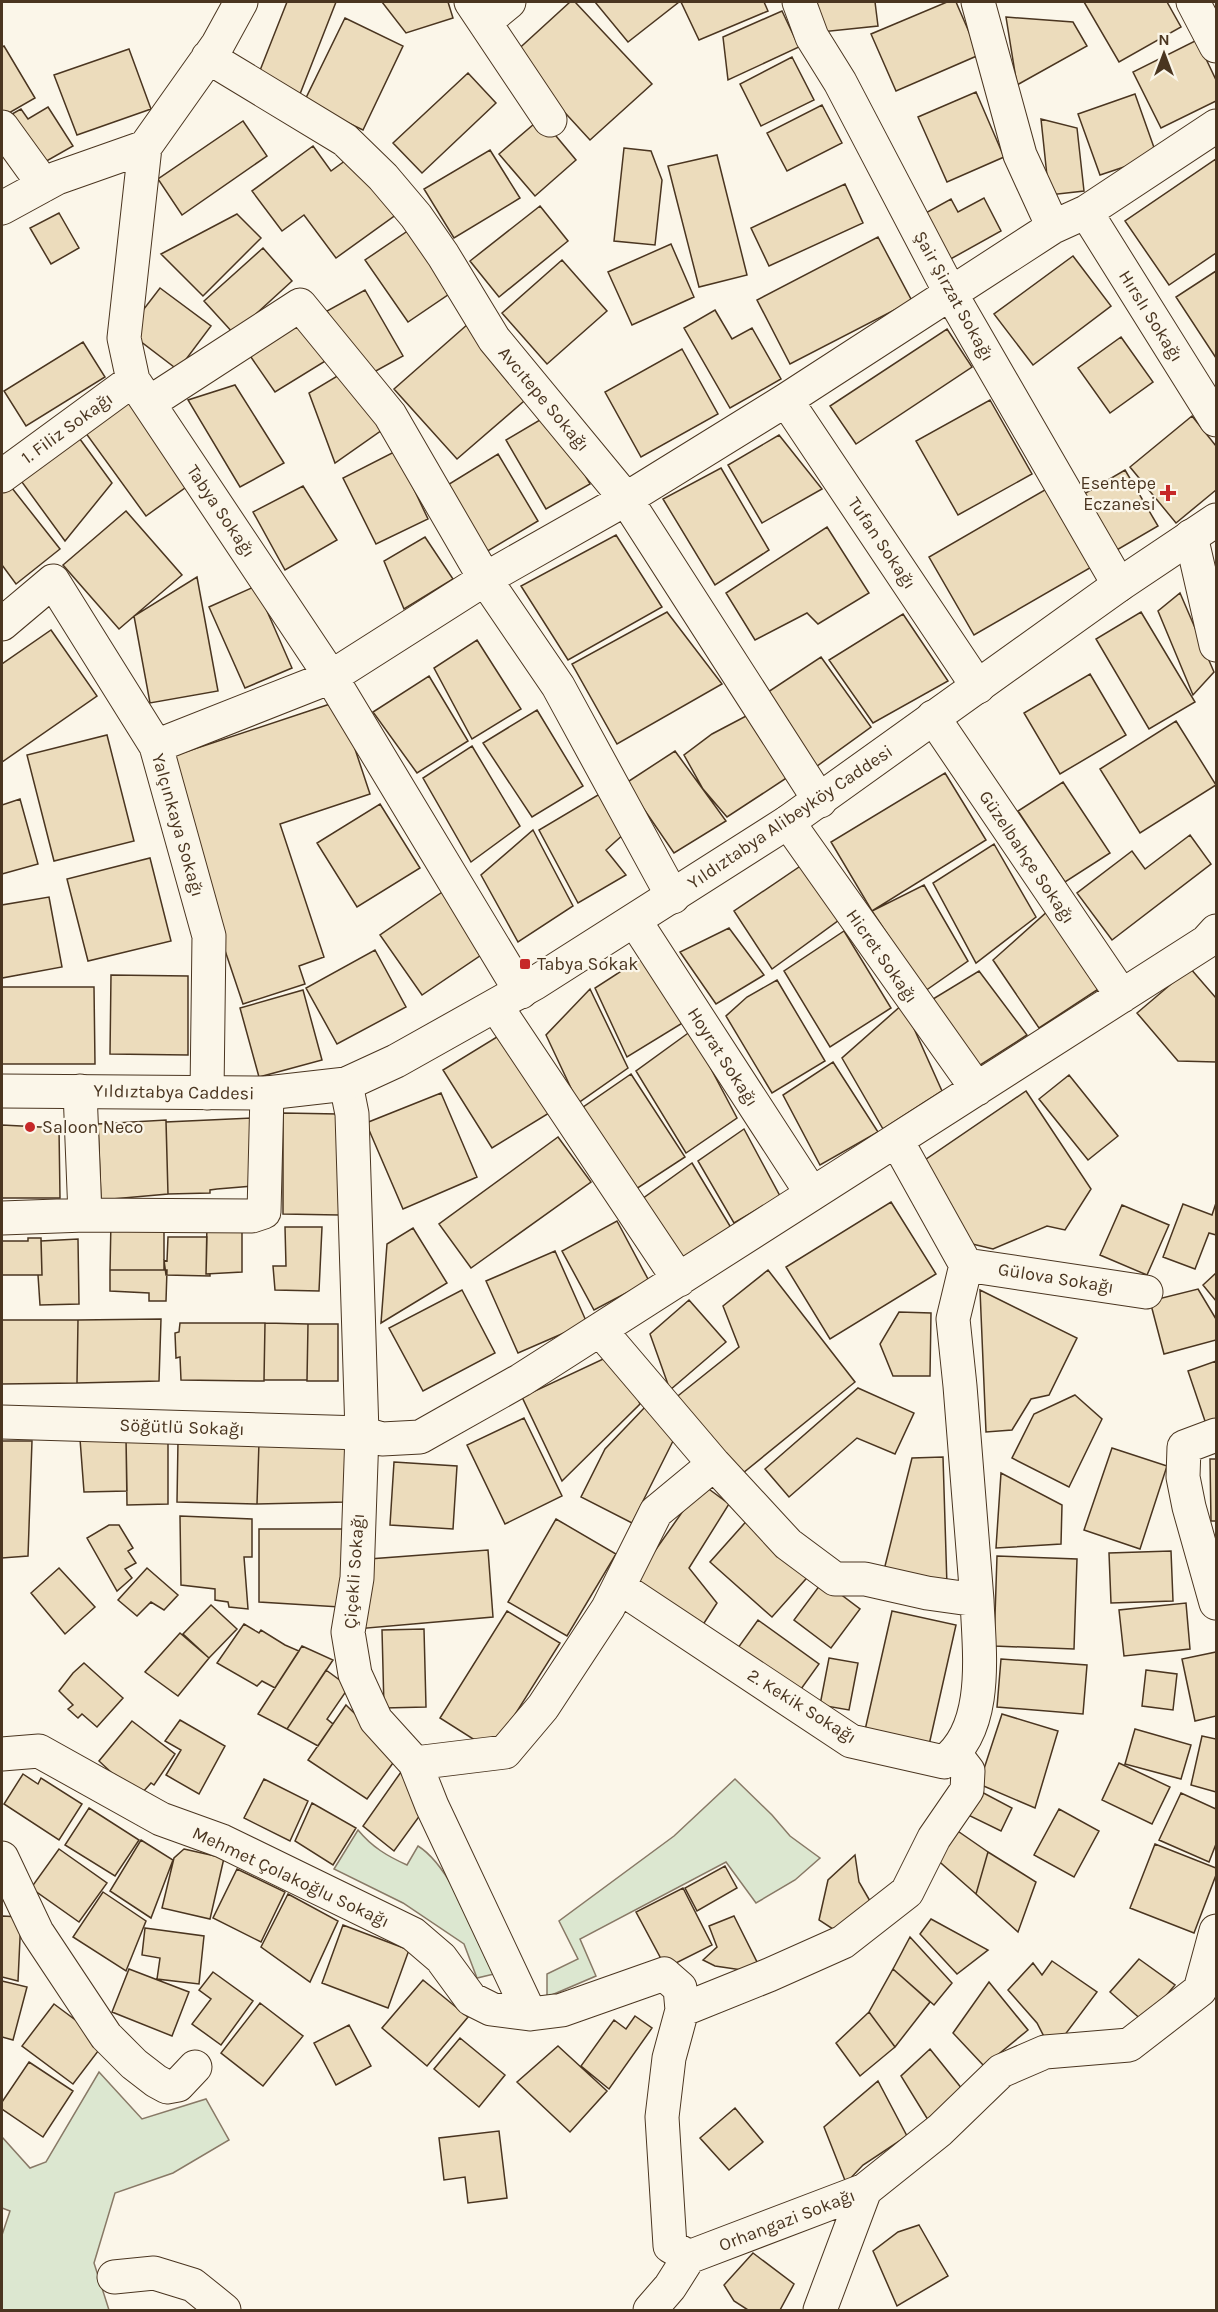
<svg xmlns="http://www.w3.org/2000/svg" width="1218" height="2312" viewBox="0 0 1218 2312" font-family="Karla,sans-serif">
  <rect width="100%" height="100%" fill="#fbf6e9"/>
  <path fill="#dce7d0" stroke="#887966" stroke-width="1.5" d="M735,1779L772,1815L790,1836L820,1858L795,1880L756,1903L726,1862L580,1939L596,1976L547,1997V1974L578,1959L559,1921L674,1836Z
    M358,1830C372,1847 387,1856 407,1865L418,1846C452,1867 476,1937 494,1974L477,1978L464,1944L403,1903L334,1869Z
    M99,2072L142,2119L206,2099L229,2140L173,2173L115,2193L94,2263L109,2310H2V2235L10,2211L2,2208V2137L30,2168L46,2162Z"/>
  <path fill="#ecdcbc" stroke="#4a3520" stroke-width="1.5" d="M287,2H336L300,94L257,78Z
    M382,2H448L453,18L406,33Z
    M570,2H575L652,84L590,140L512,55Z
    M595,2H679L628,42Z
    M681,2H764L768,11L699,40Z
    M817,2H875L878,26L821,32Z
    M947,2H956L979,55L896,91L871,34Z
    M1084,2H1167L1181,27L1119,62Z
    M782,11L799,47L728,80L723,37Z
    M1006,17L1073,22L1087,46L1017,85Z
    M345,18L403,46L363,130L304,102Z
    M1197,40L1216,80V101L1161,128L1133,72Z
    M4,46L35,98L2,117V47Z
    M129,49L151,109L77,135L54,75Z
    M792,57L814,100L761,126L740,84Z
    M468,73L496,103L422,173L393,143Z
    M976,92L1004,157L947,182L918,117Z
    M1135,94L1157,156L1100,175L1078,114Z
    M822,105L842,143L787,171L767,133Z
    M48,107L73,146L36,167L3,119L21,109L28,119Z
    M541,118L576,160L535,196L499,154Z
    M1041,119L1077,128L1084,191L1049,195Z
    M243,121L267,156L182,215L158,179Z
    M313,146L331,171L353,155L397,214L336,258L304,215L282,231L252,191Z
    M624,148L651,151L662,180L655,245L614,241Z
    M490,150L520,198L454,238L424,189Z
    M717,155L747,275L699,287L668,166Z
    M1216,159V253L1169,285L1125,221Z
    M845,184L863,223L769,266L751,228Z
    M984,198L1001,231L947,261L922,215L951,199L958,212Z
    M540,206L568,241L499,297L470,261Z
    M59,213L79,248L51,264L30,228Z
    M237,214L261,238L203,296L161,254Z
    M415,226L458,288L408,322L365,260Z
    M878,237L912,301L790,364L757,300Z
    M671,244L694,297L632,325L608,272Z
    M263,248L292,281L234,334L204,301Z
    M1073,256L1111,306L1033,365L994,314Z
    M562,260L607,311L547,364L502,313Z
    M1216,271V358L1176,297Z
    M160,288L211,326L178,370L127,331Z
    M365,290L403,356L365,377L327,311Z
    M715,310L732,339L752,328L781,379L730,408L684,328Z
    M300,315L327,360L275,392L244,347Z
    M468,324L531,395L457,459L394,389Z
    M947,329L972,367L856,444L830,406Z
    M1121,337L1153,382L1110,413L1078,368Z
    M83,342L105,377L26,426L4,391Z
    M682,349L718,414L641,457L605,392Z
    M344,372L382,430L335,463L309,393Z
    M235,385L284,463L240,487L188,400Z
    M990,400L1032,474L958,515L916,441Z
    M128,401L189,485L146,516L85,432Z
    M550,414L590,484L546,509L506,440Z
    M1192,416L1216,446V490L1176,523L1130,467Z
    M77,435L112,483L65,541L19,478Z
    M779,435L822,489L762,523L728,465Z
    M396,451L428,519L376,544L343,478Z
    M498,454L538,521L486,552L446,486Z
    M721,468L769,550L715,585L663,499Z
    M1125,470L1158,526L1110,554L1077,498Z
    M8,483L60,549L16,584L2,565V488Z
    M303,486L337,540L285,570L253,512Z
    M1050,487L1095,565L974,635L929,557Z
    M126,511L182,575L119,629L63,565Z
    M827,527L869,593L818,624L807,613L755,640L726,593Z
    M616,535L662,607L568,660L521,586Z
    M425,537L453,579L404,609L384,561Z
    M197,577L218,691L150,703L134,616Z
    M256,586L292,668L245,688L209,607Z
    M1180,593L1214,672L1193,695L1158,611Z
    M667,612L722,684L617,744L572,664Z
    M1141,612L1195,702L1149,729L1096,639Z
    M903,614L948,681L873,723L829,660Z
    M51,630L97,696L2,762V664Z
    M477,640L521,709L472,739L434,668Z
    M821,657L871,727L813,769L765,694Z
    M1090,674L1126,735L1060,774L1024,713Z
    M429,676L468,741L417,773L373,712Z
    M339,701L370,794L280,824L324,957L299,966L305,984L243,1004L161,760Z
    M537,710L583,786L532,817L483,743Z
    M748,715L788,777L727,817L703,789L684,755L712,734Z
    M1176,721L1216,785L1140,833L1100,769Z
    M107,735L134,841L54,861L27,755Z
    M472,746L520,826L471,862L423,778Z
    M675,751L726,821L674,853L626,783Z
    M945,773L986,840L872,911L831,842Z
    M1063,782L1110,853L1065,882L1018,811Z
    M603,792L626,832L606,850L626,875L578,903L539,830Z
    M20,799L38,864L2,874V805Z
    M380,804L420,868L357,907L317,843Z
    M533,830L573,906L518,942L481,875Z
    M1190,835L1211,864L1112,940L1077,893L1132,851L1145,869Z
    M994,844L1036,917L976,963L933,883Z
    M150,858L171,941L88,961L67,879Z
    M802,865L839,920L772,969L734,911Z
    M924,885L968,961L925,991L872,911Z
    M451,886L493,947L422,995L380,935Z
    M49,897L62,967L2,978V905Z
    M1048,911L1100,988L1039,1028L993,960Z
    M729,928L764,975L716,1004L680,952Z
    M844,931L891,1008L830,1047L784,971Z
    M375,950L406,1007L337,1044L306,988Z
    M646,955L689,1019L627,1057L595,988Z
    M1190,968L1216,998V1062L1178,1061L1137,1013Z
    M979,971L1027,1035L974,1069L933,999Z
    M111,975L188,976V1055L110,1054Z
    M777,980L825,1061L772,1093L726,1016L747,997Z
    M2,987H94L95,1064H2Z
    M590,989L628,1068L578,1103L546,1035Z
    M303,990L322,1060L259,1077L240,1008Z
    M903,1004L942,1091L883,1129L842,1058Z
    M691,1031L737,1118L686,1153L636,1071Z
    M505,1032L554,1110L492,1148L443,1070Z
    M833,1062L878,1132L820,1165L783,1095Z
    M631,1074L685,1157L633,1191L576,1112Z
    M1069,1075L1118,1136L1088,1160L1039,1099Z
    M1026,1091L1091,1189L1065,1230L1047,1226L993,1249L960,1241L919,1164Z
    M441,1093L477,1177L403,1209L366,1123Z
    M283,1113L338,1114L339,1215L283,1214Z
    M252,1118L253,1186L217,1189L210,1190V1193L168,1194L166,1122Z
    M166,1120L168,1194L101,1200L98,1124Z
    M2,1125L59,1128L60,1198H2Z
    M744,1129L780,1196L734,1223L698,1161Z
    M558,1137L591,1182L471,1268L439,1224Z
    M692,1163L736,1236L681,1268L642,1199Z
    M891,1202L936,1274L830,1339L786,1267Z
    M1216,1203V1235L1209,1233L1195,1269L1163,1257L1183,1204L1212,1215Z
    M1122,1205L1169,1225L1147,1275L1100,1255Z
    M111,1221H164V1270H110Z
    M617,1221L649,1281L594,1310L562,1251Z
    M242,1222V1272L206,1274L207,1223Z
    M285,1227H322L319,1291L275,1290L273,1266H286Z
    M413,1228L447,1283L381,1323L387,1244Z
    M168,1237H207L206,1274H210V1276L166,1275L164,1260L167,1261Z
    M28,1238H41L42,1275H2V1241H28Z
    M78,1239L79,1304L40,1305L38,1275H42L41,1241Z
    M555,1251L587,1323L518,1353L486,1281Z
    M110,1270H167L166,1301H149V1293L110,1291Z
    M768,1270L855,1382L743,1473L674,1399L739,1347L723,1306Z
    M1216,1273V1301L1203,1285Z
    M1198,1289L1216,1319V1340L1164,1354L1150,1301Z
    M462,1290L495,1353L423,1391L389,1328Z
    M980,1290L1077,1338L1049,1395L1031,1399L1012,1430L986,1432Z
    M689,1300L726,1342L670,1390L650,1334Z
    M899,1312L931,1313L930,1376H893L880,1344Z
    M161,1319L159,1381L77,1383L78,1320Z
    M2,1320H78L77,1383L2,1384Z
    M180,1323H265L264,1381L181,1380L180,1357L176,1358L175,1333L179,1332Z
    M265,1323L308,1324L307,1380H264Z
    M308,1324H338V1381H307Z
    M616,1353L640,1404L562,1481L522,1397Z
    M1216,1361V1420L1206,1424L1188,1371Z
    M858,1388L914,1413L895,1454L857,1438L789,1497L765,1469Z
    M1075,1395L1102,1419L1069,1487L1012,1458L1034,1414Z
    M646,1406L676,1435L632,1523L581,1497L605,1449Z
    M524,1418L562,1496L505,1524L467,1445Z
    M126,1438L127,1491L84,1492L80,1439Z
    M126,1438L168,1439V1504L127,1505Z
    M2,1441H32L28,1556L2,1558Z
    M178,1441L259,1442L257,1504L177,1502Z
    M259,1442L347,1444L346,1502L257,1504Z
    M1112,1448L1167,1466L1140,1549L1084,1530Z
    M943,1457L947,1586L884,1570L912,1458Z
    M1210,1459H1216V1521H1211Z
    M394,1462L457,1466L453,1529L390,1525Z
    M1001,1473L1062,1505L1061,1544L996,1548Z
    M702,1484L729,1504L689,1568L717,1603L697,1634L628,1589Z
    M180,1516L252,1519V1557H244L248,1609L229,1607L228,1602L215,1600V1589L181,1585Z
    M751,1516L813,1571L772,1617L710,1562Z
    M556,1519L616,1554L567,1636L508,1602Z
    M109,1525H119L133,1548L128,1551L136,1563L125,1569L132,1578L117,1591L87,1538Z
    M259,1529H346L340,1607L259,1602Z
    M488,1550L493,1617L356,1629L369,1559Z
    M1171,1551L1173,1601L1111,1603L1109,1553Z
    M997,1556L1077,1559L1074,1649L994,1646Z
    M59,1568L95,1607L65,1634L31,1593Z
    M147,1568L178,1595L164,1610L151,1602L137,1616L118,1600Z
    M823,1581L860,1609L831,1648L794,1620Z
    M1186,1603L1190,1649L1124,1656L1119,1610Z
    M211,1605L237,1629L209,1658L183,1634Z
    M507,1611L560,1643L492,1751L440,1718Z
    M892,1611L956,1625L929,1745L865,1730Z
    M758,1620L819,1664L796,1696L735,1652Z
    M244,1624L259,1633L261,1630L285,1645L299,1651L275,1688L262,1681L257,1686L217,1663Z
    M424,1629L426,1707L384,1708L382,1630Z
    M180,1633L209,1658L178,1696L145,1672Z
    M302,1646L333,1660L287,1729L258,1714Z
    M1216,1652V1716L1195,1721L1182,1659Z
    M829,1658L858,1663L849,1710L820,1705Z
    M1001,1659L1087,1665L1083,1714L997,1707Z
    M84,1663L123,1698L97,1727L82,1714L78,1718L68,1709L73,1705L59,1691L73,1673Z
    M326,1670L349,1687L327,1719L333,1724L318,1746L287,1729Z
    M1146,1670L1177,1674L1173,1710L1142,1706Z
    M346,1705L398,1756L367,1799L308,1760Z
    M1002,1714L1058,1731L1035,1808L979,1784Z
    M180,1720L225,1746L199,1794L166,1775L181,1750L165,1741Z
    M132,1721L175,1754L154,1785L151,1783L143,1792L128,1788L99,1761Z
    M1135,1729L1191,1745L1181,1779L1125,1764Z
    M1202,1736L1216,1739V1792L1191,1785Z
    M1119,1763L1170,1787L1152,1824L1102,1800Z
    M401,1772L426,1807L394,1851L363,1826Z
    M23,1774L38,1784L41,1778L82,1804L59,1840L4,1804Z
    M264,1779L308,1801L290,1841L244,1818Z
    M976,1789L1012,1808L1001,1831L964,1813Z
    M1181,1793L1216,1809V1844L1209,1862L1159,1840Z
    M312,1803L356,1828L333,1865L295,1841Z
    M89,1808L139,1840L115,1876L65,1845Z
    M1059,1809L1099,1831L1074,1877L1034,1855Z
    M949,1825L988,1852L976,1894L933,1856Z
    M141,1840L173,1860L151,1918L110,1891Z
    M1155,1844L1216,1868V1875L1194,1933L1130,1908Z
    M59,1849L107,1883L79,1922L31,1888Z
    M184,1849L224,1858L210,1919L162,1908L174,1858Z
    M988,1852L1036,1882L1018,1932L976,1894Z
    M855,1855L859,1882L870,1901L839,1933L819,1920L828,1880Z
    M725,1866L737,1888L697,1911L685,1888Z
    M237,1869L285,1892L261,1942L213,1918Z
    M683,1888L712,1945L666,1968L636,1912Z
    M103,1892L146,1921L126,1971L73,1937Z
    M288,1894L338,1921L310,1982L261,1947Z
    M2,1916L21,1917L18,1981L2,1977Z
    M734,1916L757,1962L742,1970L715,1966L703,1960L717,1947L709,1926Z
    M931,1919L988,1950L957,1974L920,1934Z
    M343,1925L409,1950L388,2008L322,1983Z
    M145,1928L204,1936L199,1984L157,1979L160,1958L142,1955Z
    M910,1937L952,1983L934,2005L893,1969Z
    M1139,1959L1175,1985L1144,2022L1110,1992Z
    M1052,1961L1097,1992L1052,2052L1037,2023L1008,1990L1033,1963L1042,1975Z
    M129,1969L189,1992L172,2036L112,2012Z
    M893,1969L930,2002L895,2047L869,2012Z
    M213,1972L253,2001L221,2045L192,2024L211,1999L199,1990Z
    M423,1980L468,2017L427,2066L382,2028Z
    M2,1981L27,1987L13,2040L2,2037Z
    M989,1982L1028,2030L984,2066L953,2033Z
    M260,2003L303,2036L263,2086L221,2053Z
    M54,2004L105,2042L73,2084L22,2046Z
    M869,2012L895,2047L860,2076L836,2043Z
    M635,2016L652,2028L609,2089L581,2066L614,2020L626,2029Z
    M349,2025L371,2066L336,2085L314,2043Z
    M460,2038L505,2075L479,2107L434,2069Z
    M558,2046L607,2091L570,2132L517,2082Z
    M930,2049L967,2095L933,2128L901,2076Z
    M29,2062L73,2091L43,2137L2,2109V2102Z
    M878,2081L907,2136L863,2165L846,2183L824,2127Z
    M735,2108L763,2142L729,2170L700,2138Z
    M499,2131L507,2198L468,2203L465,2177L444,2180L439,2138Z
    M919,2225L948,2276L897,2306L873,2251L898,2232Z
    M753,2253L794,2284L780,2310H748L734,2301L724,2285Z"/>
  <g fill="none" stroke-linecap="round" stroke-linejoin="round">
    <g stroke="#4a3520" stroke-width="35">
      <path id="minor" d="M241,2L218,44L145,147L124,338L133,380L331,677L521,992
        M471,2L550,120
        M799,2L812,37L840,82L951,294L1119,585
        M978,2L1020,155L1053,227
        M1193,2L1216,46
        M485,22L509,2
        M208,57L345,140L383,177L416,216L443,255L494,339L626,499L820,801
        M2,127L44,185
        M2,208L57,178L145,147
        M1086,212L1216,420
        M786,400L978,687
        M149,403L300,305L390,415L485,579L626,499L786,400L1053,227L1086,212L1216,126
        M2,476L133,380
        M1191,536L1216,645
        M2,624L53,581L156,746L209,936L207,1093
        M933,717L1122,996
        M156,746L331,677L485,579L558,686L673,897
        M788,822L977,1089
        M635,921L812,1194
        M496,1006L679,1280
        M346,1084L352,1114L362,1433L357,1578L348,1632L355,1674L376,1720L415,1763L432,1806L530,2014
        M80,1091L85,1215
        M2,1218L85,1215L252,1216L264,1212L267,1093
        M966,1265L1146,1292
        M600,1330L714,1464L788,1544L835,1579H865L927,1593L977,1600L960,1386L953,1319L966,1265L897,1141
        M2,1422L362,1433L382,1439L420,1437L521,1380L1206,942L1216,931
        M1216,1435L1184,1447L1183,1477L1189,1507L1216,1603
        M619,1587L851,1741L944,1762C990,1728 979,1651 977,1600
        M2,1754L39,1751L161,1819L222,1841L413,1934L441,1958L471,1999L491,2009L530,2014L562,2010L664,1974L680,1988L682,2010L669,2058L662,2117L670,2246L689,2257
        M415,1763L505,1752L543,1707L608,1608L656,1512L714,1464
        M2,1858L37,1932L106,2036L134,2064L156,2081L167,2087L178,2085L195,2067
        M682,2010L769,1975L843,1942L907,1892L934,1838L967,1790L968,1771L955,1754
        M865,2190L940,2130L1001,2071L1045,2052L1129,2045L1200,1990L1216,1931
        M689,2257L865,2190L820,2310
        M114,2277L154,2273L193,2285L224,2310
        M650,2310L670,2287L689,2257"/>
    </g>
    <g stroke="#4a3520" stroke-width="35">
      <path id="major" d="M2,1091L267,1093L346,1084L396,1061L535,983L788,822L1119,585L1216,520"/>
    </g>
    <use href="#minor" stroke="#fbf6e9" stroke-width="33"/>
    <use href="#major" stroke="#fbf6e9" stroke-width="33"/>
  </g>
  <g fill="#c62828" stroke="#fbf6e9" stroke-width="2">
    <path d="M1165 484h6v6h6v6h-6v6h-6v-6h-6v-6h6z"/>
    <rect x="519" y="958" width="12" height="12" rx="3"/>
    <circle cx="30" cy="1127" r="6"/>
  </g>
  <g text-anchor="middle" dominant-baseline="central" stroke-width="4.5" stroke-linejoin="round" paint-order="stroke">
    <g font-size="18" fill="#4a3520" stroke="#fbf6e9">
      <text transform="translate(954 296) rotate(61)">Şair Şirzat Sokağı</text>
      <text transform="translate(1151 316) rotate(58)">Hırslı Sokağı</text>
      <text transform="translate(544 399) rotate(50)">Avcıtepe Sokağı</text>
      <text transform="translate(67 428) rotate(-36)">1. Filiz Sokağı</text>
      <text transform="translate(221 511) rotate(56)">Tabya Sokağı</text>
      <text transform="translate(882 543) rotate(56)">Tufan Sokağı</text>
      <text transform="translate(790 817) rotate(-34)">Yıldıztabya Alibeyköy Caddesi</text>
      <text transform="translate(178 825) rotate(74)">Yalçınkaya Sokağı</text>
      <text transform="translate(1027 857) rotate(56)">Güzelbahçe Sokağı</text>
      <text transform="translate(882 956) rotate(55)">Hicret Sokağı</text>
      <text transform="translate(723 1057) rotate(57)">Hoyrat Sokağı</text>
      <text transform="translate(174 1092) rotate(1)">Yıldıztabya Caddesi</text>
      <text transform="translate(1056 1278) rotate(9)">Gülova Sokağı</text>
      <text transform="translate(182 1427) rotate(2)">Söğütlü Sokağı</text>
      <text transform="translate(354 1571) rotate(-86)">Çiçekli Sokağı</text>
      <text transform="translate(802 1706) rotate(32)">2. Kekik Sokağı</text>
      <text transform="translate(291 1877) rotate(25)">Mehmet Çolakoğlu Sokağı</text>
      <text transform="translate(787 2220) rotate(-21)">Orhangazi Sokağı</text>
    </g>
    <g font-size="18" fill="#4a3520" stroke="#fbf6e9" text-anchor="start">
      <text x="1156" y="483" text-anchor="end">Esentepe<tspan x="1156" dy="21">Eczanesi</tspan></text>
      <text x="537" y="964">Tabya Sokak</text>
      <text x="42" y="1127">Saloon Neco</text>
    </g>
  </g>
  <rect width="1218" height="2312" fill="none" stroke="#4a3520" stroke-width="6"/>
  <g transform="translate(1164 54)" stroke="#fbf6e9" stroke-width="4.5" paint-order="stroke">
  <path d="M0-4.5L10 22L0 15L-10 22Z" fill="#4a3520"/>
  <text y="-9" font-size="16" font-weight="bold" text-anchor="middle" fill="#4a3520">N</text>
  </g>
</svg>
